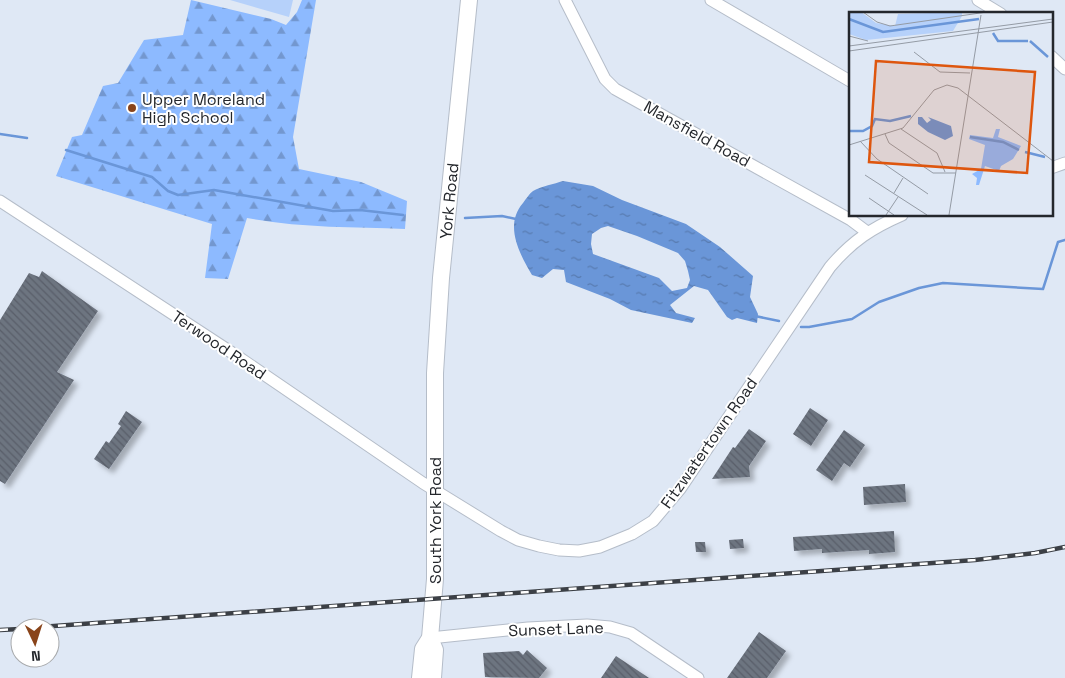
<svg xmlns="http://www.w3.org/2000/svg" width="1065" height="678" viewBox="0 0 1065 678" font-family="'Space Grotesk',sans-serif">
  <defs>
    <pattern id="forest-firs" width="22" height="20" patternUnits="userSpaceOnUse" patternTransform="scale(1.25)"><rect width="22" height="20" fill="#8dbaff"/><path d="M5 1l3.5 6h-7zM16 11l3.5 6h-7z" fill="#7397cf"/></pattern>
    <pattern id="water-ripples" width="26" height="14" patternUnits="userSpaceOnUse" patternTransform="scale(1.25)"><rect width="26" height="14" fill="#6a96d8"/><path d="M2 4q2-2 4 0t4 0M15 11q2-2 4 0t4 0" fill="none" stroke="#577aaf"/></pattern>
    <pattern id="building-back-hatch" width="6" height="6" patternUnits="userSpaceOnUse" patternTransform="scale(1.25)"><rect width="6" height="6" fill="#6d7480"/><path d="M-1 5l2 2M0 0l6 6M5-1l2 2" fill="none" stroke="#595f69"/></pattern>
    <filter id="shadow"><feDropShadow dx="4.5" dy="4.5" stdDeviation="2.5" flood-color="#0004"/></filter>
  </defs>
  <rect width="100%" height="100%" fill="#dfe8f5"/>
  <path fill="url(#forest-firs)" d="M191,0L271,19L286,25L297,12L302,0H316L293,137L299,169L361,182L407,201L405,229C352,227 299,228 247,218L228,279L205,278L212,224L56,176L72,137L82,135L103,86L118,83L144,40L183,35Z"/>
  <path fill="#b6d1fa" d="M230,0H293L289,17Z"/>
  <path fill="url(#water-ripples)" fill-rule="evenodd" d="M563,181L593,186L622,200L686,224L720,247L753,276L750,297L758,314L757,323L737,318L732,320L727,317L708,290L694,286L670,305L676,313L695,318L692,323L631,310L610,299L566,282L564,270L553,269L542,278L532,275C519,253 504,225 523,203C526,199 529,194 533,191C542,186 554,184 563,181ZM608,226L637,236L678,253L685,261L688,271L690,280L687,288L672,291L659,278L593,254L591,244L592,234L601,228Z"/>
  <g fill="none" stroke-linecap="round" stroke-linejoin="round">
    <path stroke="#6a96d8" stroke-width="2.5" d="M0,134L27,138
      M66,150L152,177L168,191L178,195L214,190L333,211L360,210L403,215
      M465,218L502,216L516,219
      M755,316L779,321
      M801,327H809L852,319L879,302L919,288L943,283L1043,289L1058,242L1065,240"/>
  </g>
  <path fill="url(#building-back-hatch)" filter="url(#shadow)" d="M42,271L98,311L57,372L74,380L5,484L0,481V320L29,273L39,277Z
    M810,408L828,420L811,446L793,434Z
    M126,411L142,422L109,469L94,459L106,441L109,443L121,426L118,424Z
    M749,429L766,441L749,466L750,477L712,479L733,447L735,448Z
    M844,430L865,445L850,467L844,463L832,481L816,470Z
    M905,484L906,502L864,505L863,487Z
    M894,531L895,552L869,554V550L822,553V549L794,551L793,537Z
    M743,539L744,548L730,549L729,540Z
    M695,542H705L706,552H696Z
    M759,632L786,651L767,678H727Z
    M527,650L547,668L539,678L485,677L483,653L519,651L523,655Z
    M616,656L649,678H601Z"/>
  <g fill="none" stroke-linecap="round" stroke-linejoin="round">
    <g stroke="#b5bdc9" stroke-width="13">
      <path id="minor" d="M565,0L605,79L615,89L851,220L867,232
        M711,0L850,81
        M978,0L1001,14
        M1051,56L1065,69
        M1051,168L1065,163
        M0,201L234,354L423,483L501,531L518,540L539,546L559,550L579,551L600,547L632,534L653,521L680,489L830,267C852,241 872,228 902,215
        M430,638L528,628L587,625L610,627L631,633L698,678"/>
    </g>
    <g stroke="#b5bdc9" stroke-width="18">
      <g id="highway">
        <path d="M430,638L435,650L433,678"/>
        <path id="s1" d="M420,678L423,649L430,638L435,579V373L441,278L469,0"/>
      </g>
    </g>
    <use href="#minor" stroke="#fff" stroke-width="11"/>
    <use href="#highway" stroke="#fff" stroke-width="16"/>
    <g stroke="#3c4046" stroke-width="4.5">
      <path id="rail" d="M26,628L975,560L1035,553L1065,547
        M0,630L20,629"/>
    </g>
    <use href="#rail" stroke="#fff" stroke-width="2.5" stroke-dasharray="8" stroke-linecap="butt"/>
  </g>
  <circle fill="#89441a" stroke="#fff" stroke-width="2" cx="132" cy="108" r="5"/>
  <g text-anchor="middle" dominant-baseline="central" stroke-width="4" stroke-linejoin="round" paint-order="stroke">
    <g font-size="16" fill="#24272c" stroke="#fff" text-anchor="start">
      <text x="142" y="99">Upper Moreland<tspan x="142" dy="18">High School</tspan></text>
    </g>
    <g font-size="16" fill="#24272c" stroke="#fff">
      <text transform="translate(697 134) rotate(29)">Mansfield Road</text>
      <text stroke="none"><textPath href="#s1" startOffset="480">York Road</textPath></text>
      <text transform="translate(219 345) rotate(34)">Terwood Road</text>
      <text transform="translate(709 443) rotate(-55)">Fitzwatertown Road</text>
      <text stroke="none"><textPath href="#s1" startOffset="160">South York Road</textPath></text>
      <text transform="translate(556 629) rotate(-2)">Sunset Lane</text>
    </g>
  </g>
  <g transform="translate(849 12)">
    <rect width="204" height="204" fill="#dfe8f5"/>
    <path d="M147,117H151L149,125L172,134L164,147L152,154L150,159L136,154L130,173H127L128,166L123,162L132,157L136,133L120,127L121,123L144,126Z" fill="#8dbaff"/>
    <path d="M0,0H12L27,11L46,14L49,2L113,0V4L104,19L17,28L0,22Z" fill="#b6d1fa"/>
    <path d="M73,105L78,111L82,108L79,105L102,114L104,124L96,128L79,120L69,112V105Z" fill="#6a96d8"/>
    <path fill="none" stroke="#6a96d8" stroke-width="2.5" d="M0,7L34,20L130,7M144,21L149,29H179M181,29L199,45M0,119H14L23,114L26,107L41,109L62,104M121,125L154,130L170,138M176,140L196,145"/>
    <path fill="none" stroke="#949ba5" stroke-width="1" d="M14,0L28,10L41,14L138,0M0,24L19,29M0,34L204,7M0,39L204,10M65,40L91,60L121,61M52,117L88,141L96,160M36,122L40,131L84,161H107M11,129L28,147L79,182M0,133L54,116L85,78L98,73L109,76L204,149M16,163L78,203M45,181L54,166M20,186L45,203M37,203L49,185M100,203L132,3"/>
    <path fill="#de560e" fill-opacity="0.15" stroke="#de560e" stroke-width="2.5" d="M27,49L186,60L178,161L20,150Z"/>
    <rect width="204" height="204" fill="none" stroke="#24272c" stroke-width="2.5"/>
  </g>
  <g transform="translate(35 643) rotate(176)"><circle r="24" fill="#ffffff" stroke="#a7a9ab"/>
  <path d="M0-4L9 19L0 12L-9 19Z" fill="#89441a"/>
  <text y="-8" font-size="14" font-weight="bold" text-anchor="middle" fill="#24272c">N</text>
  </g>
</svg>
